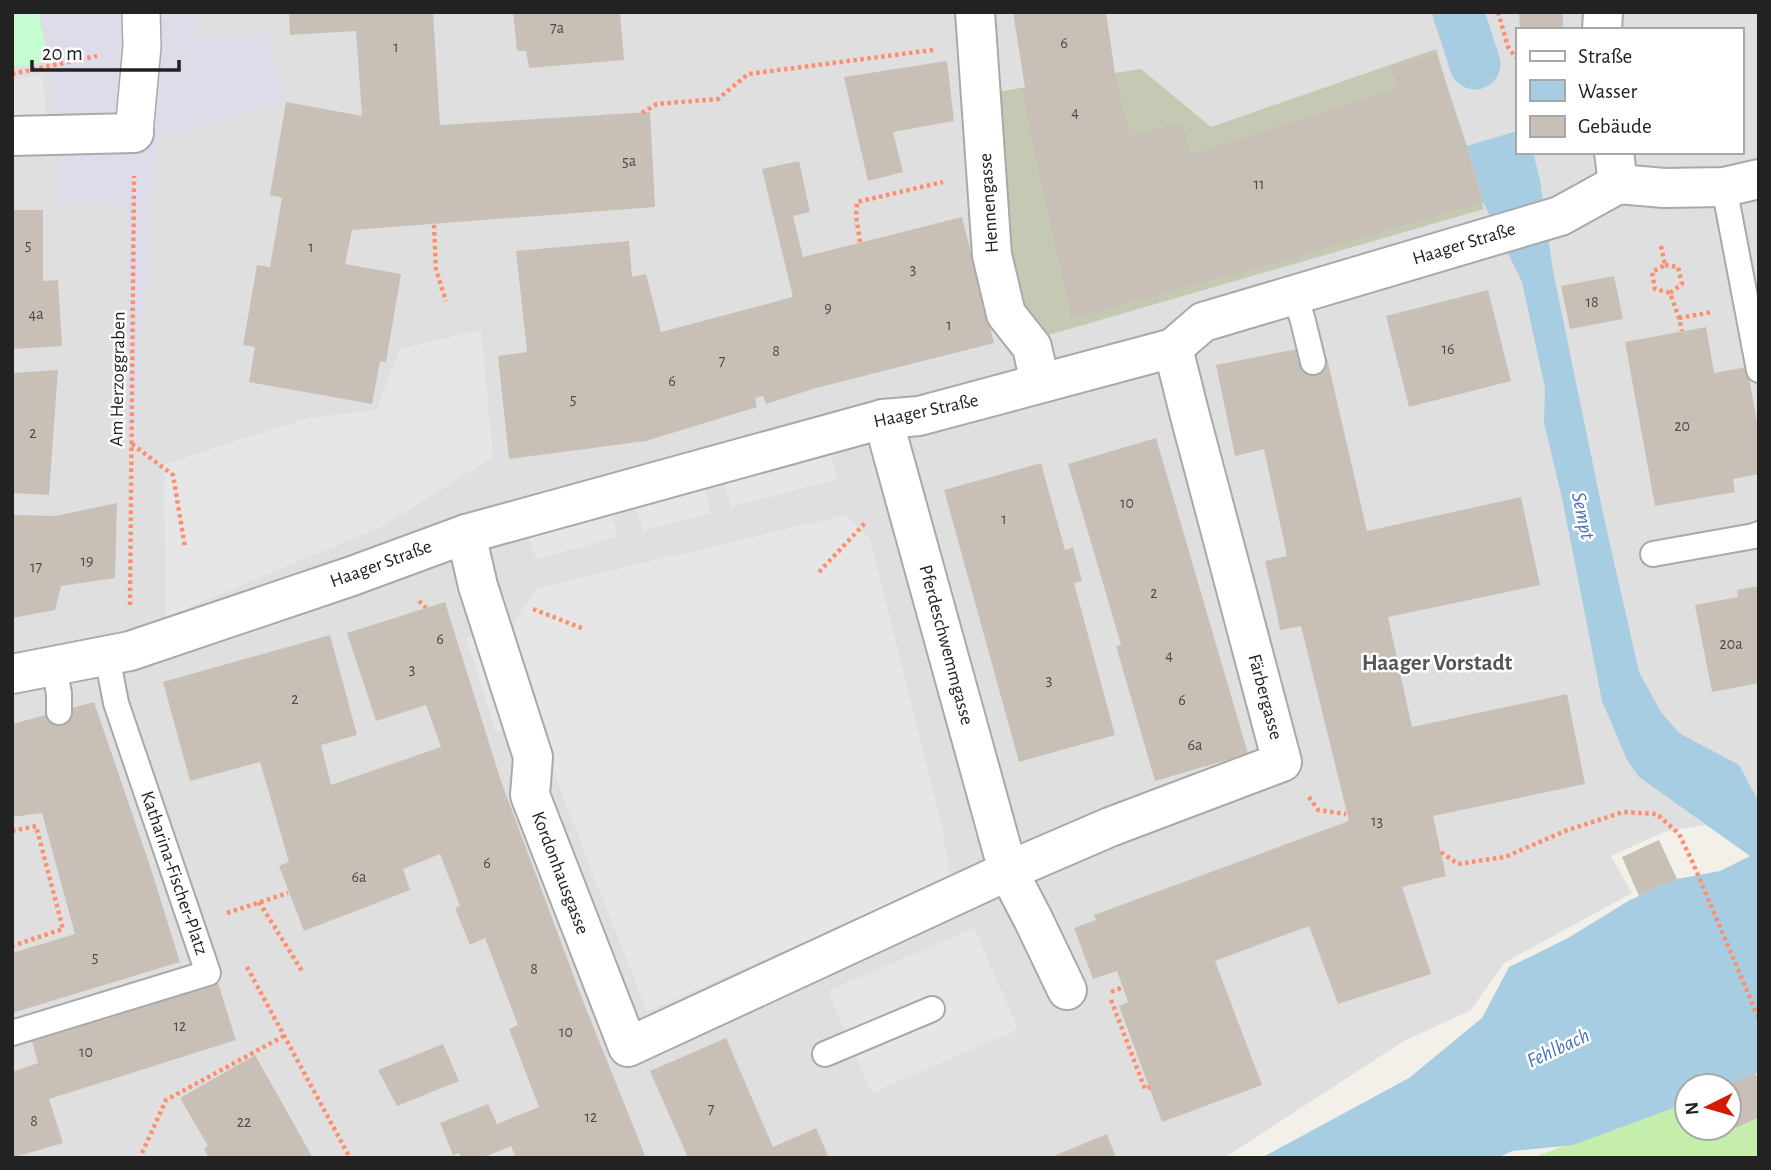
<svg xmlns="http://www.w3.org/2000/svg" width="1771" height="1170" viewBox="0 0 1771 1170" font-family="'Alegreya Sans',sans-serif">
  <rect width="100%" height="100%" fill="#f2f0e8"/>
  <path fill="#e0dfdf" fill-rule="evenodd" d="M12,12H1759V816L1664,832L1611,856L1632,893L1504,963L1471,1010L1404,1041L1224,1158H12ZM1517,30H1741V152H1517Z"/>
  <path fill="#c5c8b3" d="M1436,49L1484,209L1045,336L1017,306L1005,253L1011,224L990,93L1141,69L1211,127Z"/>
  <path fill="#c5eead" d="M1687,1102V1128H1729V1112L1736,1128L1759,1117V1158H1531Z"/>
  <path fill="#c5fdd1" d="M12,12H86L78,54L29,65L12,66Z"/>
  <path fill="#e6e6e6" d="M42,75L47,118L12,122V80Z
    M481,330L493,457L383,526L166,617L164,464L308,418L376,410L400,349Z
    M829,447L837,479L731,507L722,475Z
    M702,481L711,513L643,531L634,499Z
    M610,506L618,537L536,559L527,527Z
    M845,515L870,539L941,822L950,876L647,1012L558,784L513,623L537,588Z
    M474,635L504,731L496,733L466,638Z
    M974,928L1018,1029L872,1093L828,991Z"/>
  <path fill="#dedce9" d="M38,12H197L198,38L267,33L286,102L157,138L134,440L131,443L128,440L125,205L60,204L57,135L50,67Z"/>
  <path fill="#a7cde2" d="M1517,131V152H1533L1540,180L1553,271L1604,518L1639,672L1661,712L1679,733L1739,765L1759,802V1072L1728,1086H1687V1103L1573,1145L1513,1151L1496,1158H1261L1409,1078L1482,1018L1509,967L1568,938L1630,900L1677,879L1720,871L1750,856L1639,777L1627,760L1602,701L1562,498L1544,423L1545,388L1522,282L1483,202L1467,146Z"/>
  <g fill="none" stroke-linecap="round" stroke-linejoin="round">
    <path stroke="#a7cde2" stroke-width="51" d="M1458,12L1475,64"/>
  </g>
  <path fill="#c8c0b7" d="M289,12H433L440,125L650,112L655,207L352,230L345,264L401,274L386,362L380,361L372,404L249,382L255,347L243,345L257,265L270,267L282,198L270,195L286,102L362,116L356,31L290,35Z
    M513,12H620L624,60L529,68L526,51H517Z
    M1013,12H1106L1115,73L1130,136L1182,122L1191,155L1397,88L1391,67L1436,53L1467,146L1483,202L1271,264L1072,318L1037,165L1022,88H1025Z
    M1519,12H1563V30H1520Z
    M947,61L954,121L893,132L903,172L868,181L844,77Z
    M799,161L810,212L793,216L803,257L962,217L994,343L816,388L766,404L763,396L755,398L757,407L646,441L509,459L498,356L527,352L516,251L629,241L632,277L646,274L661,332L793,297L762,169Z
    M12,210H43V281L58,280L62,346L12,349Z
    M1614,276L1623,319L1570,329L1561,286Z
    M1488,290L1511,381L1409,407L1386,316Z
    M1706,327L1714,373L1747,367L1759,433V474L1733,479L1735,492L1655,506L1625,342Z
    M1297,349L1300,365L1327,358L1367,531L1521,497L1540,585L1388,617L1412,727L1567,694L1585,784L1433,816L1446,876L1402,887L1431,974L1338,1004L1309,926L1215,961L1262,1085L1162,1122L1119,1006L1128,1002L1117,971L1093,979L1074,928L1096,920L1094,915L1349,821L1301,626L1280,630L1277,614L1265,561L1287,556L1264,449L1235,456L1216,365Z
    M58,370L49,495L12,493V373Z
    M1156,438L1248,754L1155,781L1116,646L1121,645L1068,464Z
    M1041,463L1065,550L1073,547L1082,581L1074,583L1115,735L1019,762L944,490Z
    M117,503L115,578L61,586L55,610L12,618V515L55,516Z
    M1759,586V683L1712,692L1695,605L1738,597L1737,590Z
    M445,602L501,781L583,1001L646,1158H516L511,1146L482,1158H461L459,1153L453,1155L440,1123L488,1104L497,1124L539,1107L509,1029L518,1025L485,938L470,945L455,908L460,906L440,854L403,869L410,890L304,931L279,866L289,862L260,762L190,781L163,682L330,635L357,735L321,745L331,785L441,747L426,705L376,721L347,633Z
    M94,702L151,869L180,962L12,1013V953L75,934L42,813L12,817V724Z
    M1659,840L1677,879L1639,896L1622,857Z
    M218,983L236,1040L49,1099L63,1143L12,1158V1072L38,1063L32,1041Z
    M726,1038L773,1147L816,1128L829,1158H688L650,1071Z
    M443,1044L459,1081L397,1106L378,1070Z
    M255,1055L313,1158H209L204,1149L208,1146L180,1098Z
    M1755,1073L1759,1081V1117L1736,1128L1729,1112V1085Z
    M1107,1134L1116,1158H1049Z"/>
  <g fill="none" stroke-linecap="round" stroke-linejoin="round">
    <g stroke="#a9a9a9" stroke-width="28">
      <path id="service" d="M1724,187L1759,370
        M1295,295L1303,321L1313,362
        M1653,554L1754,536L1759,534
        M54,666L59,694V712
        M12,1033L208,973L116,703L107,656
        M825,1054L932,1009"/>
    </g>
    <g stroke="#a9a9a9" stroke-width="40">
      <path id="pedestrian" d="M134,133L142,46L141,12"/>
    </g>
    <g stroke="#a9a9a9" stroke-width="42">
      <path id="minor" d="M975,12L992,255L1006,314L1032,347L1040,383
        M1602,30L1603,12
        M12,136L134,133
        M1614,152L1618,184
        M883,419L1008,871L1033,919L1067,990
        M466,534L478,586L533,757L530,795L628,1047L1008,871L1110,827L1282,762L1189,412L1173,348"/>
    </g>
    <g stroke="#a9a9a9" stroke-width="42">
      <path id="tertiary" d="M12,674L130,651L352,576L466,534L883,419L919,416L1173,348L1203,322L1560,216L1618,184L1664,188L1724,187L1759,179"/>
    </g>
    <path stroke="#ff8e6d" stroke-width="4.5" stroke-dasharray="3.5 3.5" stroke-linecap="butt" d="M1498,12L1508,47L1517,59
      M12,74L97,56
      M642,113L657,104L718,99L748,74L933,50
      M434,225L436,270L446,301
      M860,242L856,216L857,202L943,182
      M1661,246L1665,265L1652,272L1655,289L1670,293L1679,318L1682,331
      M1665,265L1678,267L1682,284L1670,293
      M1679,318L1712,312
      M132,444L173,475L185,547
      M819,572L866,522
      M419,601L426,608
      M130,605L134,176
      M533,609L584,629
      M1309,797L1318,810L1346,814
      M12,831L36,826L63,929L12,946
      M1441,852L1458,864L1505,857L1565,831L1623,812L1657,814L1679,834L1692,861L1759,1019
      M259,902L302,971
      M227,913L288,893
      M247,967L350,1158
      M1111,992L1123,987
      M1111,1000L1145,1089L1150,1087
      M142,1153L166,1100L284,1036"/>
    <use href="#service" stroke="#fff" stroke-width="24"/>
    <use href="#pedestrian" stroke="#fff" stroke-width="37"/>
    <use href="#minor" stroke="#fff" stroke-width="38"/>
    <use href="#tertiary" stroke="#fff" stroke-width="38"/>
  </g>
  <g text-anchor="middle" dominant-baseline="central" stroke-width="5" stroke-linejoin="round" paint-order="stroke">
    <g font-size="16" fill="#4c4a47">
      <text x="557" y="28">7a</text>
      <text x="1064" y="43">6</text>
      <text x="396" y="47">1</text>
      <text x="1075" y="112">4</text>
      <text x="629" y="161">5a</text>
      <text x="1259" y="184">11</text>
      <text x="28" y="245">5</text>
      <text x="311" y="247">1</text>
      <text x="913" y="269">3</text>
      <text x="1592" y="302">18</text>
      <text x="828" y="308">9</text>
      <text x="36" y="314">4a</text>
      <text x="949" y="325">1</text>
      <text x="1448" y="349">16</text>
      <text x="776" y="351">8</text>
      <text x="722" y="361">7</text>
      <text x="672" y="381">6</text>
      <text x="573" y="399">5</text>
      <text x="1682" y="426">20</text>
      <text x="33" y="433">2</text>
      <text x="1127" y="503">10</text>
      <text x="1004" y="519">1</text>
      <text x="87" y="561">19</text>
      <text x="36" y="567">17</text>
      <text x="1154" y="593">2</text>
      <text x="440" y="639">6</text>
      <text x="1731" y="644">20a</text>
      <text x="1169" y="655">4</text>
      <text x="412" y="669">3</text>
      <text x="1049" y="680">3</text>
      <text x="295" y="699">2</text>
      <text x="1182" y="700">6</text>
      <text x="1195" y="745">6a</text>
      <text x="1377" y="821">13</text>
      <text x="487" y="863">6</text>
      <text x="359" y="877">6a</text>
      <text x="95" y="957">5</text>
      <text x="534" y="969">8</text>
      <text x="180" y="1026">12</text>
      <text x="566" y="1032">10</text>
      <text x="86" y="1052">10</text>
      <text x="711" y="1109">7</text>
      <text x="591" y="1117">12</text>
      <text x="34" y="1121">8</text>
      <text x="244" y="1122">22</text>
    </g>
    <g font-size="19" fill="#222" stroke="#fff">
      <text transform="translate(989 203) rotate(-94)">Hennengasse</text>
      <text transform="translate(1464 244) rotate(-17)">Haager Straße</text>
      <text transform="translate(118 379) rotate(-89)">Am Herzoggraben</text>
      <text transform="translate(926 411) rotate(-12)">Haager Straße</text>
      <text transform="translate(381 564) rotate(-20)">Haager Straße</text>
      <text transform="translate(946 645) rotate(75)">Pferdeschwemmgasse</text>
      <text transform="translate(1265 697) rotate(75)">Färbergasse</text>
      <text transform="translate(174 873) rotate(71)">Katharina-Fischer-Platz</text>
      <text transform="translate(560 873) rotate(69)">Kordonhausgasse</text>
    </g>
    <g font-size="21" font-style="italic" fill="#4772b9" stroke="#fff">
      <text transform="translate(1583 516) rotate(78)">Sempt</text>
      <text transform="translate(1558 1048) rotate(-25)">Fehlbach</text>
    </g>
    <g font-size="23" font-weight="bold" fill="#555" stroke="#fff">
      <text x="1437" y="663">Haager Vorstadt</text>
    </g>
  </g>
  <rect width="1771" height="1170" fill="none" stroke="#222222" stroke-width="28"/>
  <rect x="1516" y="28" width="228" height="126" fill="#ffffff" stroke="#a7a7a7" stroke-width="2"/>
  <rect x="1530" y="51" width="35" height="10" fill="#ffffff" stroke="#a7a7a7" stroke-width="2"/>
  <text x="1578" y="63" font-size="21" fill="#222222">Straße</text>
  <rect x="1530" y="80" width="35" height="21" fill="#a7cde2" stroke="#a7a7a7" stroke-width="2"/>
  <text x="1578" y="98" font-size="21" fill="#222222">Wasser</text>
  <rect x="1530" y="116" width="35" height="21" fill="#c8c0b7" stroke="#a7a7a7" stroke-width="2"/>
  <text x="1578" y="133" font-size="21" fill="#222222">Gebäude</text>
  <g transform="translate(1708 1107) rotate(265)"><circle r="33" fill="#ffffff" stroke="#a7a7a7" stroke-width="2"/>
  <path d="M0-5L12 26L0 18L-12 26Z" fill="#d41b00"/>
  <text y="-10" font-size="19" font-weight="bold" text-anchor="middle" fill="#222222">N</text>
  </g>
  <path d="M32 60v10h147v-10" fill="none" stroke="#222222" stroke-width="3.5"/>
  <text x="42" y="60" font-size="21" fill="#222222" stroke="#ffffff" stroke-width="5" paint-order="stroke">20 m</text>
</svg>
